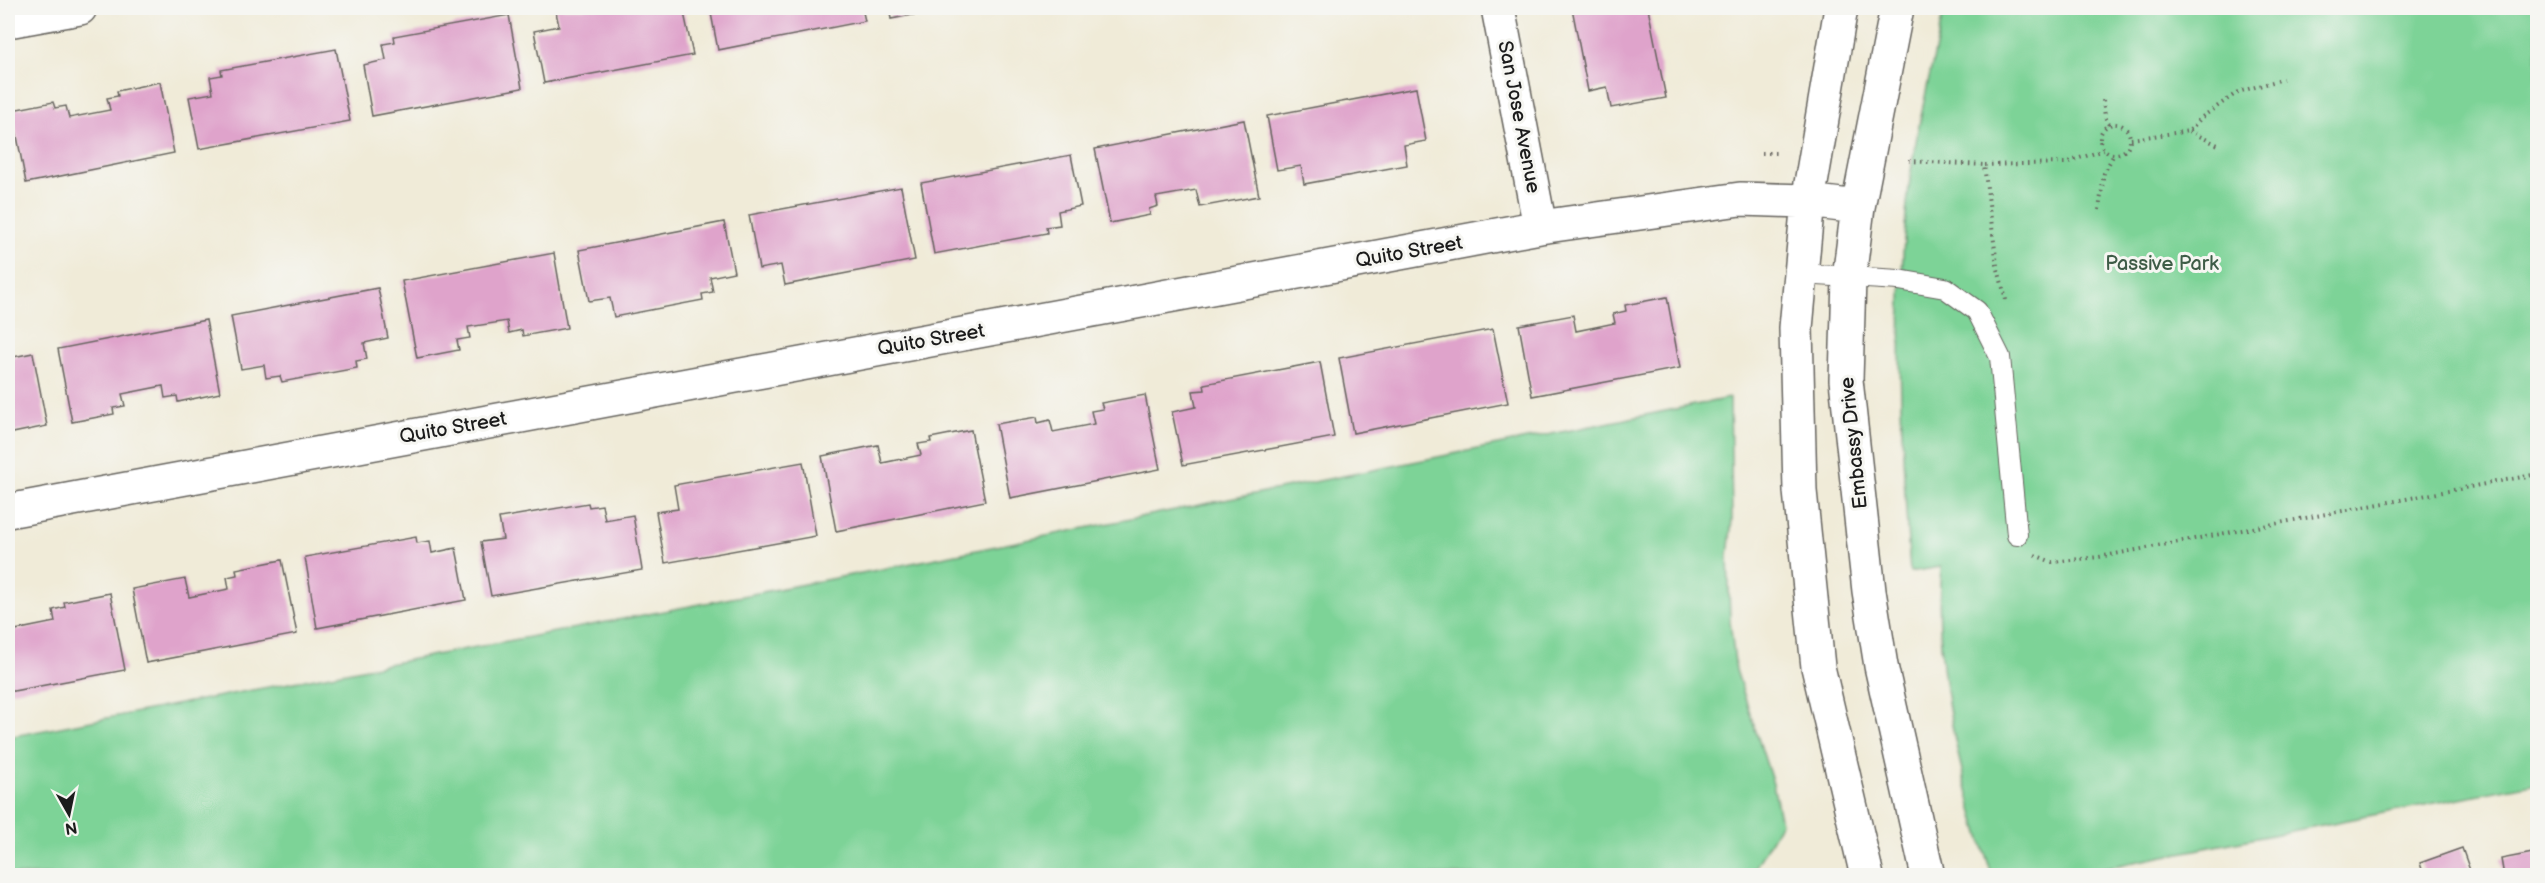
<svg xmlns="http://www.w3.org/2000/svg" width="2545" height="883" viewBox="0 0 2545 883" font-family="'Balsamiq Sans',sans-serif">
  <rect width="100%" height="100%" fill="#f6f6f2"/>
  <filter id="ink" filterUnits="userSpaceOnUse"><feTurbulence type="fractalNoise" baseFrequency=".0167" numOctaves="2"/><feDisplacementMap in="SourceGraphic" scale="12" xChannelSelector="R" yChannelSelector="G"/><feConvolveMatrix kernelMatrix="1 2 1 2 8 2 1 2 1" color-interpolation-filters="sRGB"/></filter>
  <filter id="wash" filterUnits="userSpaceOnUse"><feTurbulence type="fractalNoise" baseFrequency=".008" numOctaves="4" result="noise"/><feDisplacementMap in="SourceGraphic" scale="24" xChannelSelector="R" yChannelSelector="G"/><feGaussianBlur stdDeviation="1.35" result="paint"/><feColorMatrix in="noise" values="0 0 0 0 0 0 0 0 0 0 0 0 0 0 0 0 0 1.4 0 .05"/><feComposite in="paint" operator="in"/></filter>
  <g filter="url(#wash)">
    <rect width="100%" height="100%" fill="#f0ebd8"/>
    <path fill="#7dd397" stroke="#4c785a" stroke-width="1.5" d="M1944,8H2537V783L2068,875H1992C1961,781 1932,667 1941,567L1910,572C1901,443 1894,315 1909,186C1916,126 1933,66 1944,8Z
      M1730,398L1732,520L1728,556L1730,621L1736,670L1773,784L1781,823L1751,875H8V737L877,570Z"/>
    <g id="blocks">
      <path fill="#dfa3cb" d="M555,8H683L693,55L544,83L534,31L559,26Z
        M710,8H862L865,21L718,50Z
        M889,8H942L943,9L891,19Z
        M1572,8H1648L1666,98L1611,108L1607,87L1588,91Z
        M509,15L522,88L372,116L363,65L386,60L383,44L395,42L394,36Z
        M336,49L350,121L199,149L189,97L213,93L210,77L222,75L221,70Z
        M160,82L174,153L26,183L12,110L53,102L55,108L66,106L69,118L110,110L107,98L118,96L117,91Z
        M1416,88L1426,141L1404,145L1407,165L1304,184L1301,166L1277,170L1267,116Z
        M1244,120L1259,196L1200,207L1196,190L1156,197L1158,206L1149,209L1150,215L1110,223L1095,149Z
        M1071,155L1081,206L1058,211L1060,225L1046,227L1047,233L934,254L921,183Z
        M901,187L915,260L785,285L781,265L759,269L749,215Z
        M724,222L734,272L710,277L713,292L702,294L703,300L614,317L610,298L589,301L579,250Z
        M554,253L567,328L523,336L522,330L509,333L507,321L468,327L470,338L457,340L459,350L417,358L402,281Z
        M378,288L388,338L364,343L367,359L356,361L357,368L282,382L280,376L266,378L264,365L241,369L231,316Z
        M1667,297L1680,368L1532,396L1519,325L1573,315L1576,331L1615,323L1613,314L1626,311L1625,305Z
        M206,320L220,393L178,402L177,396L165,398L163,386L122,394L125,406L113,408L114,414L72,422L58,349Z
        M1493,329L1508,403L1353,433L1339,358Z
        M33,353L47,426L8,434V358Z
        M1320,362L1334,437L1183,465L1172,412L1196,407L1193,391L1205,390L1204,384Z
        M1145,395L1160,469L1010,498L996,424L1037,417L1038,423L1050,420L1053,432L1094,424L1091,411L1103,409L1101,403Z
        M971,430L985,501L836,531L822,456L878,445L882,463L921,455L918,444L931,442L930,438Z
        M803,462L816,536L665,563L656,512L678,509L674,485Z
        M588,503L589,507L602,505L605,520L633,515L642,570L491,596L481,542L503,539L499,518Z
        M416,537L417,543L430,541L432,553L456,548L466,600L317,628L305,557Z
        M282,560L297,634L146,663L132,589L185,579L189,597L229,589L227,577L237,575L236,569Z
        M110,593L125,670L8,692V614H12L15,630L55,622L53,610L65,607L64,602Z
        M2462,848L2472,876H2424L2420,863Z
        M2538,852V876H2504L2501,859Z"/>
    </g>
  </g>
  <g filter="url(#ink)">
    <use href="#blocks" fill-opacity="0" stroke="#66645e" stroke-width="1.5"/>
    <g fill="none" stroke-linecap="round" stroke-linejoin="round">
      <g stroke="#66645e" stroke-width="22">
        <path id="service" d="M1801,274L1899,280L1945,288L1977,311L2000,357L2017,535"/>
      </g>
      <g stroke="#66645e" stroke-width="36">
        <path id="minor" d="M1498,8L1540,227
          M1841,8L1808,201L1801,274L1796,328L1800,491L1818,667L1867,876
          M1897,8L1858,207L1849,278L1846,380L1869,591L1881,666L1928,876
          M8,21L80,8
          M8,511L1540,227L1740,199L1808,201L1858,207"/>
      </g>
      <path stroke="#66645e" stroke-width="4" stroke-dasharray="1.5 4.5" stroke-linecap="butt" d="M2103,100L2105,117L2109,125
        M2100 139a15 15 0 1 1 30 0a15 15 0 1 1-30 0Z
        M2189,131L2218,145
        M2131,139L2189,131L2202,117L2238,92L2283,79
        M1762,153H1777
        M1909,161L1984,165
        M2099,210L2104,173L2114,154
        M2006,300L1997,265L1984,165L2065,163L2104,150
        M2035,555L2052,562L2099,557L2538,474"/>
      <use href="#service" stroke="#fff" stroke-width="20"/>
      <use href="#minor" stroke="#fff" stroke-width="33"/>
    </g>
  </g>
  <g text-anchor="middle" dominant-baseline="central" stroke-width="6" stroke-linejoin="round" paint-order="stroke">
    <g font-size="20" fill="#1c1c1c" stroke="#f6f6f2">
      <text transform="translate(1519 117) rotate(79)">San Jose Avenue</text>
      <text transform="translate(1409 252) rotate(-10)">Quito Street</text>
      <text transform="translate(931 340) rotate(-10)">Quito Street</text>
      <text transform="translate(453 428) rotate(-10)">Quito Street</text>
      <text transform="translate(1854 443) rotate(-96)">Embassy Drive</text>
    </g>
    <g font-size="20" fill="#3e5c47" stroke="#f6f6f2">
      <text x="2162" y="264">Passive Park</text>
    </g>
  </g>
  <rect width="2545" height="883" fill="none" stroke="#f6f6f2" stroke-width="30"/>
  <g transform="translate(69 814) rotate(171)" stroke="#f6f6f2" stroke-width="4.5" paint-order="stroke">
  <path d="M0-4.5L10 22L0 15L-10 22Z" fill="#1c1c1c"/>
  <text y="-9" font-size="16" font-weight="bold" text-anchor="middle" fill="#1c1c1c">N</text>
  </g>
</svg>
